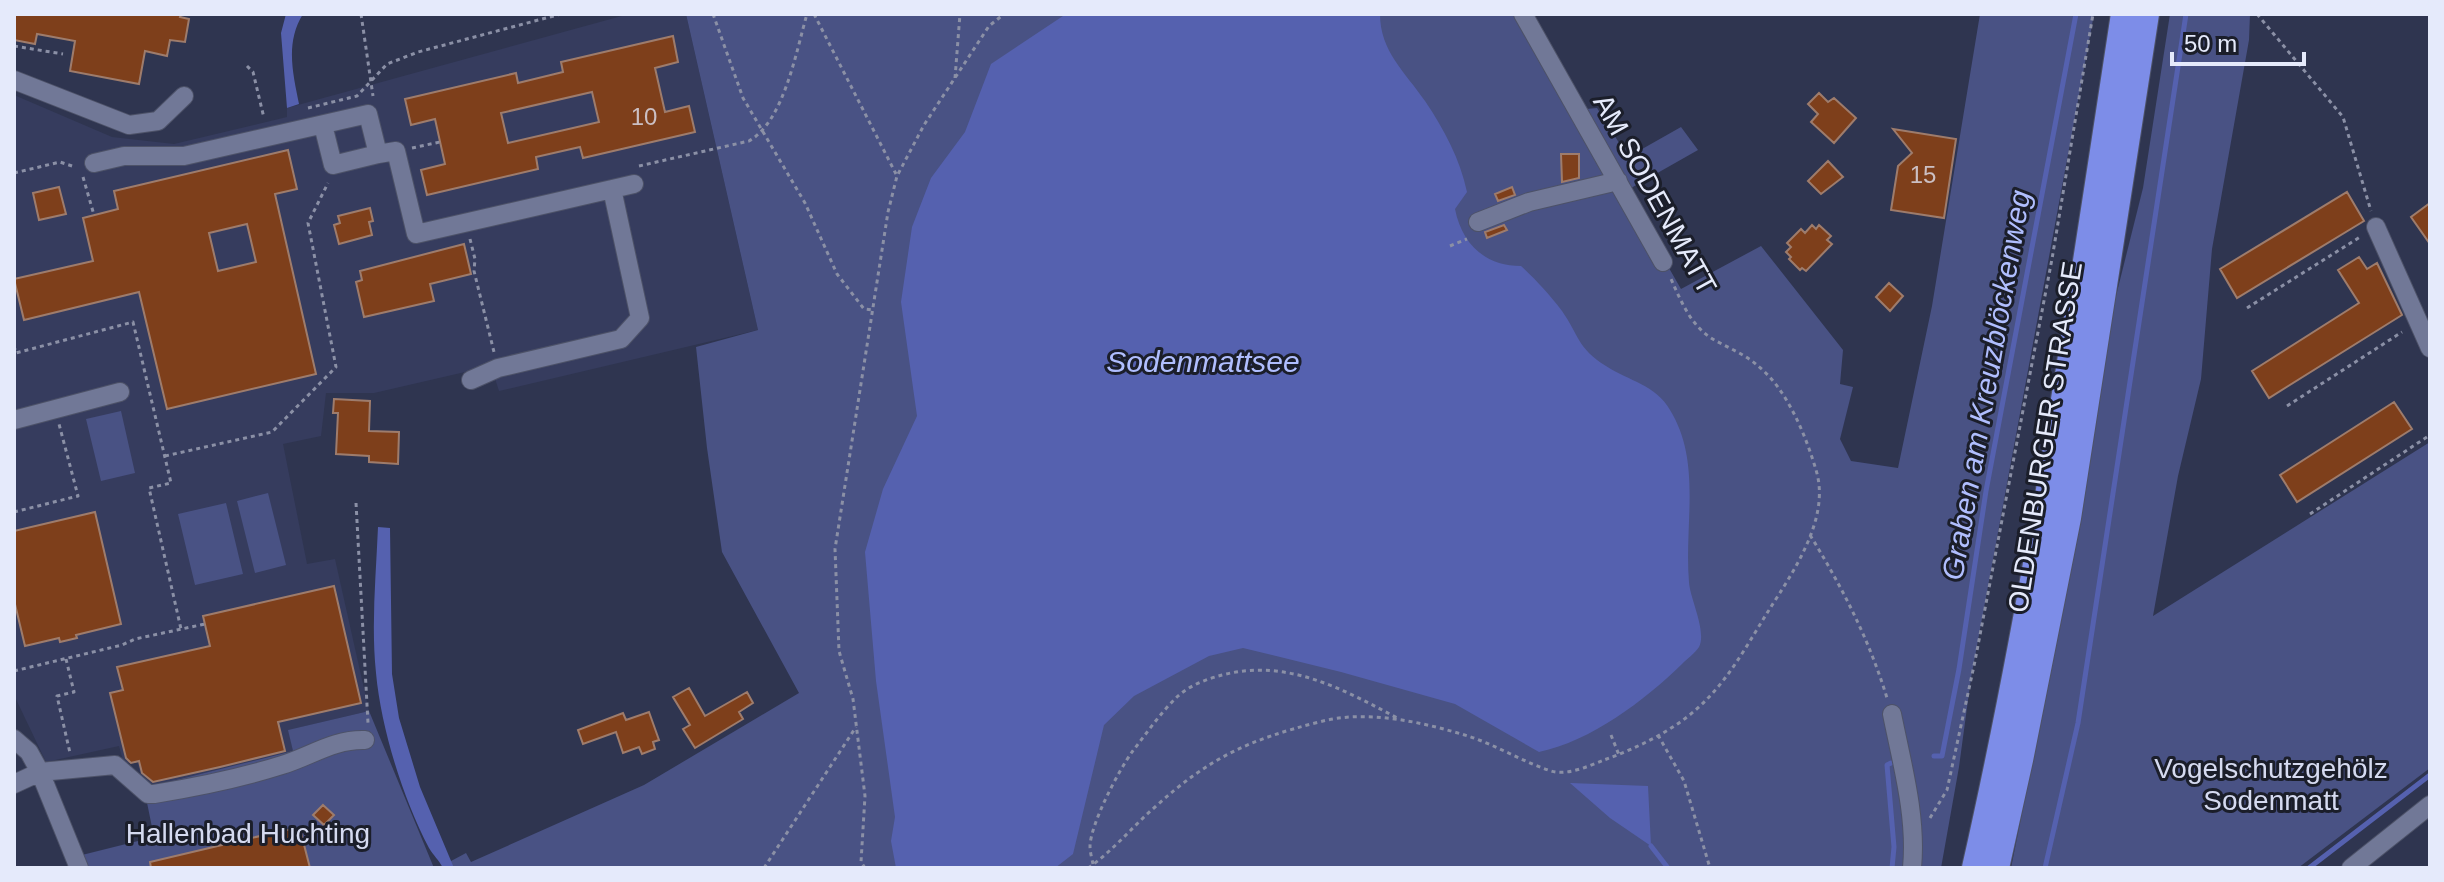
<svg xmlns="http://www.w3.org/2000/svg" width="2444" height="882" viewBox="0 0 2444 882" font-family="Helvetica,sans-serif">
  <rect width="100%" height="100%" fill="#2f3550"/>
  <path fill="#363c5e" d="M629,14H686L758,330L499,391L491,366L374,393H326L321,436L283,444L307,564L335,559L369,711L289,730L293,751L144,788L137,761L124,764L119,746L46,762L14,695V95L112,137L174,144L287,117V108Z"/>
  <path fill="#495284" d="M686,14H1533L1586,109L1597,108L1628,157L1681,127L1698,150L1631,188L1650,235L1681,289L1761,246L1843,350L1840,384L1853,387L1840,439L1851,461L1898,468L1932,306L1980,14H2094L1971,678L1959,767L1941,868H438L466,853L471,862L644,785L799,693L722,552L707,448L696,347L758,330Z
    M2170,14H2250L2249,40L2212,249L2201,379L2178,476L2153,616L2430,442V768L2298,868H2011L2062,613L2114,304L2143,188Z
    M121,411L135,473L101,481L86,419Z
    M268,493L286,565L255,573L237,501Z
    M226,503L243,574L195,585L178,514Z
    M369,711L434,868H81L78,856L154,837L144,788L293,751L288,730Z"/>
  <path fill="#5561af" d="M286,14H303C285,43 293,73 299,104L287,108L281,33Z
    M1066,14H1380C1380,51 1405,72 1425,101C1444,129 1460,159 1467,192L1455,209C1462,244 1485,266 1521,266C1536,280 1549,294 1562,311C1579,335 1577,348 1606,366C1629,381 1656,385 1670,410C1702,462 1684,524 1689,582C1690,599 1707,631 1699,647C1695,653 1687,659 1682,664C1644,701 1591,741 1539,752L1455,704L1341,672L1243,648L1209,656L1134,696L1104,725L1073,854L1055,868H896L891,841L895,817L876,681L865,552L883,489L917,416L901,302L912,227L931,178L965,132L991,64Z
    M378,527L390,528L392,674L399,718L420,787L454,868H443C439,860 433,855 429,848C403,799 381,728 376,673C371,625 376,575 378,527Z
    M1570,783L1648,786L1651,846L1610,818Z"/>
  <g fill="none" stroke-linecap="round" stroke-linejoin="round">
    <path stroke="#5561af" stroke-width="5" d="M1934,756H1942L1959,669L1986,491L2076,14
      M1891,763L1887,765L1894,847L1892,868
      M1651,846L1668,868
      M2045,868L2078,723L2186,14
      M2309,868L2430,775"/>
  </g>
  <path fill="#7e3f1b" stroke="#9e7c6c" stroke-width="2" fill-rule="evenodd" d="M15,14H181L180,17L189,19L185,42L170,40L167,56L145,51L139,84L70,71L75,41L37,34L35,44L14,40Z
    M673,36L678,62L655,68L665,112L689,106L695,132L583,158L580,147L536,157L538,169L427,195L421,170L445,164L435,119L411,125L405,99L516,73L518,83L563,72L561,62ZM592,92L599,122L508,143L501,113Z
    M1819,93L1828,102L1834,98L1856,118L1834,143L1811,122L1818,114L1808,104Z
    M1893,129L1956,139L1944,218L1891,210L1898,166L1912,153Z
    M288,150L297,189L275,194L316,374L167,409L139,292L24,320L14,279L93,261L83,218L118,209L114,191ZM247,224L256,262L218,271L209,233Z
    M1561,154H1579V178L1562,182Z
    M1828,161L1843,177L1821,194L1808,181Z
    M59,187L66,214L39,220L33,193Z
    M1512,187L1515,195L1498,201L1495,194Z
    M2347,192L2364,221L2237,298L2220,269Z
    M2430,203V244L2411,217Z
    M370,208L373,221L369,222L372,235L339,244L334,225L340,223L338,216Z
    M1504,225L1507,230L1487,238L1485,232Z
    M1812,225L1816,229L1819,225L1831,236L1827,240L1832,244L1806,271L1802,268L1800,270L1789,259L1791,257L1786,252L1791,247L1787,243L1801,229L1805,233Z
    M464,244L471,274L430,284L434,301L364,317L356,282L362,280L360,271Z
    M2359,257L2367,269L2377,263L2402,315L2269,398L2252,371L2359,303L2338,270Z
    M1889,283L1903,296L1890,311L1876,297Z
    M334,399L370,401L369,431L399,432L398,464L369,462V456L336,454L338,413H333Z
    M2394,402L2412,429L2297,502L2280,475Z
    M95,512L121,624L76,635L77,638L60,642L59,638L25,646L14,600V531Z
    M334,586L361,703L278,722L285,751L220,767L153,782L142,773L139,761L131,763L126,758L110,693L123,690L117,667L210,646L203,616Z
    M689,688L705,716L747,692L753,703L739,712L743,719L695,748L683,729L690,725L673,697Z
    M649,712L659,740L653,742L655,749L642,754L639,747L623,753L616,732L583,744L578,730L623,713L626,720Z
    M323,805L334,815L324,825L313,815Z
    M292,829L301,833L310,868H151L150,862L222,845L221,841L241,836L242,840Z"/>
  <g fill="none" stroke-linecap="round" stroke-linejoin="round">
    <g stroke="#4d5268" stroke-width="20">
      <path id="minor" d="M1523,14L1663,262
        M14,80L129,125L158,121L184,96
        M378,154L396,151L416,234L634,184
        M94,163L124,156H184L368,114L378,154L333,165L323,125
        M1478,222L1529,202L1618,181
        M2376,227L2430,348
        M471,380L498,368L621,339L640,318L612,189
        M14,420L120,392
        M1892,714C1902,764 1917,817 1912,868
        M14,739L29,752L40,772L79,868
        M14,784L40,772L115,765L148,794H154C197,787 241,778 282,765C311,756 334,739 365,740
        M2351,868L2430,805"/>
    </g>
    <g stroke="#4d5268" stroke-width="28">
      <path id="highway" d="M1975,868C2039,586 2080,300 2124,14
        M1996,868L2020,760L2068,518L2146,14"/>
    </g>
    <path stroke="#8b90a6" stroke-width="3" stroke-dasharray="4 4" stroke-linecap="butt" d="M361,14L373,96
      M713,14L743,98L805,203L837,274L864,309L873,310
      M814,14L896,174
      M2257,14L2343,117L2371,211
      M14,46L63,54
      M247,66L253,72L264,118
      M955,78L960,14
      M308,108L357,96L387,64L418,52L561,14
      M412,148L440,142
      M639,166L749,141C784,121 796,52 807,14
      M14,173L60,162L75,167
      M83,177L94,215
      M470,239L475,259L474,271L494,352
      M1450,246L1467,239
      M2247,308L2360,237
      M14,346L16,353L133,322L171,483L149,488L181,629
      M2287,406L2402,332
      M165,456L272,432L336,367L308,223L328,183
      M356,503L368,723
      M14,512L78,496L59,424
      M2310,514L2430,435
      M1810,535C1842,587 1869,639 1887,698
      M66,659L74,692L57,696L70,753
      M14,671L122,645L135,639L205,624
      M1611,735L1619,755
      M1658,735L1684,781L1710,868
      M1930,818L1947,790L1975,661L2052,259L2093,14
      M1093,864C1092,859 1090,852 1090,846C1091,823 1118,772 1132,752C1146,734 1161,712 1178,696C1190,685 1207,679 1222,675C1287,658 1343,689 1399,719
      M464,868H465
      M764,868L856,727
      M865,868L861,862L865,796L853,699L839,651L835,549L888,212L897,176L924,125L989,26L1004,14
      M1088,868C1113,851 1132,827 1155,807C1209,758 1248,740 1319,722C1366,709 1422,722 1468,736C1496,745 1523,762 1551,771C1567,776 1589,766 1604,760C1640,747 1681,727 1707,699C1732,674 1750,640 1769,610C1793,572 1831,518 1816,470C1806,436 1787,389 1758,366C1745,354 1726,347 1711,338C1690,324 1681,301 1671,279"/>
    <use href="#minor" stroke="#717897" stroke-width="18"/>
    <use href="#highway" stroke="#7d8de8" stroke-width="26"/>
  </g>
  <g text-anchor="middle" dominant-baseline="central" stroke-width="6" stroke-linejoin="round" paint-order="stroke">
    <g font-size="24" fill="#cbbfc3">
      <text x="644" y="116">10</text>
      <text x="1923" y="174">15</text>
    </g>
    <g font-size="28" fill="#e5eafb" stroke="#1b1e2a">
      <text transform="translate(1655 194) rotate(61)">AM SODENMATT</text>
      <text transform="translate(2045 437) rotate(-81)">OLDENBURGER STRASSE</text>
    </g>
    <g font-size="28" fill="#d5daf0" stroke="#1b1e2a">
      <text x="2271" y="768">Vogelschutzgehölz<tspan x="2271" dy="32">Sodenmatt</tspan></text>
      <text x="248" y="833">Hallenbad Huchting</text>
    </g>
    <g font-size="30" font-style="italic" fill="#b0befe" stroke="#1b1e2a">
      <text x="1203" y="361">Sodenmattsee</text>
      <text transform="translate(1986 385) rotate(-80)">Graben am Kreuzblöckenweg</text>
    </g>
  </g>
  <rect width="2444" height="882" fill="none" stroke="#e5eafb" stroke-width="32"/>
  <path d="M2172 52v12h132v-12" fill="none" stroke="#e5eafb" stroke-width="4"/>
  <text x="2184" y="52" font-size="24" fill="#e5eafb" stroke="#1b1e2a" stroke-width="6" paint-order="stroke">50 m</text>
</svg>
